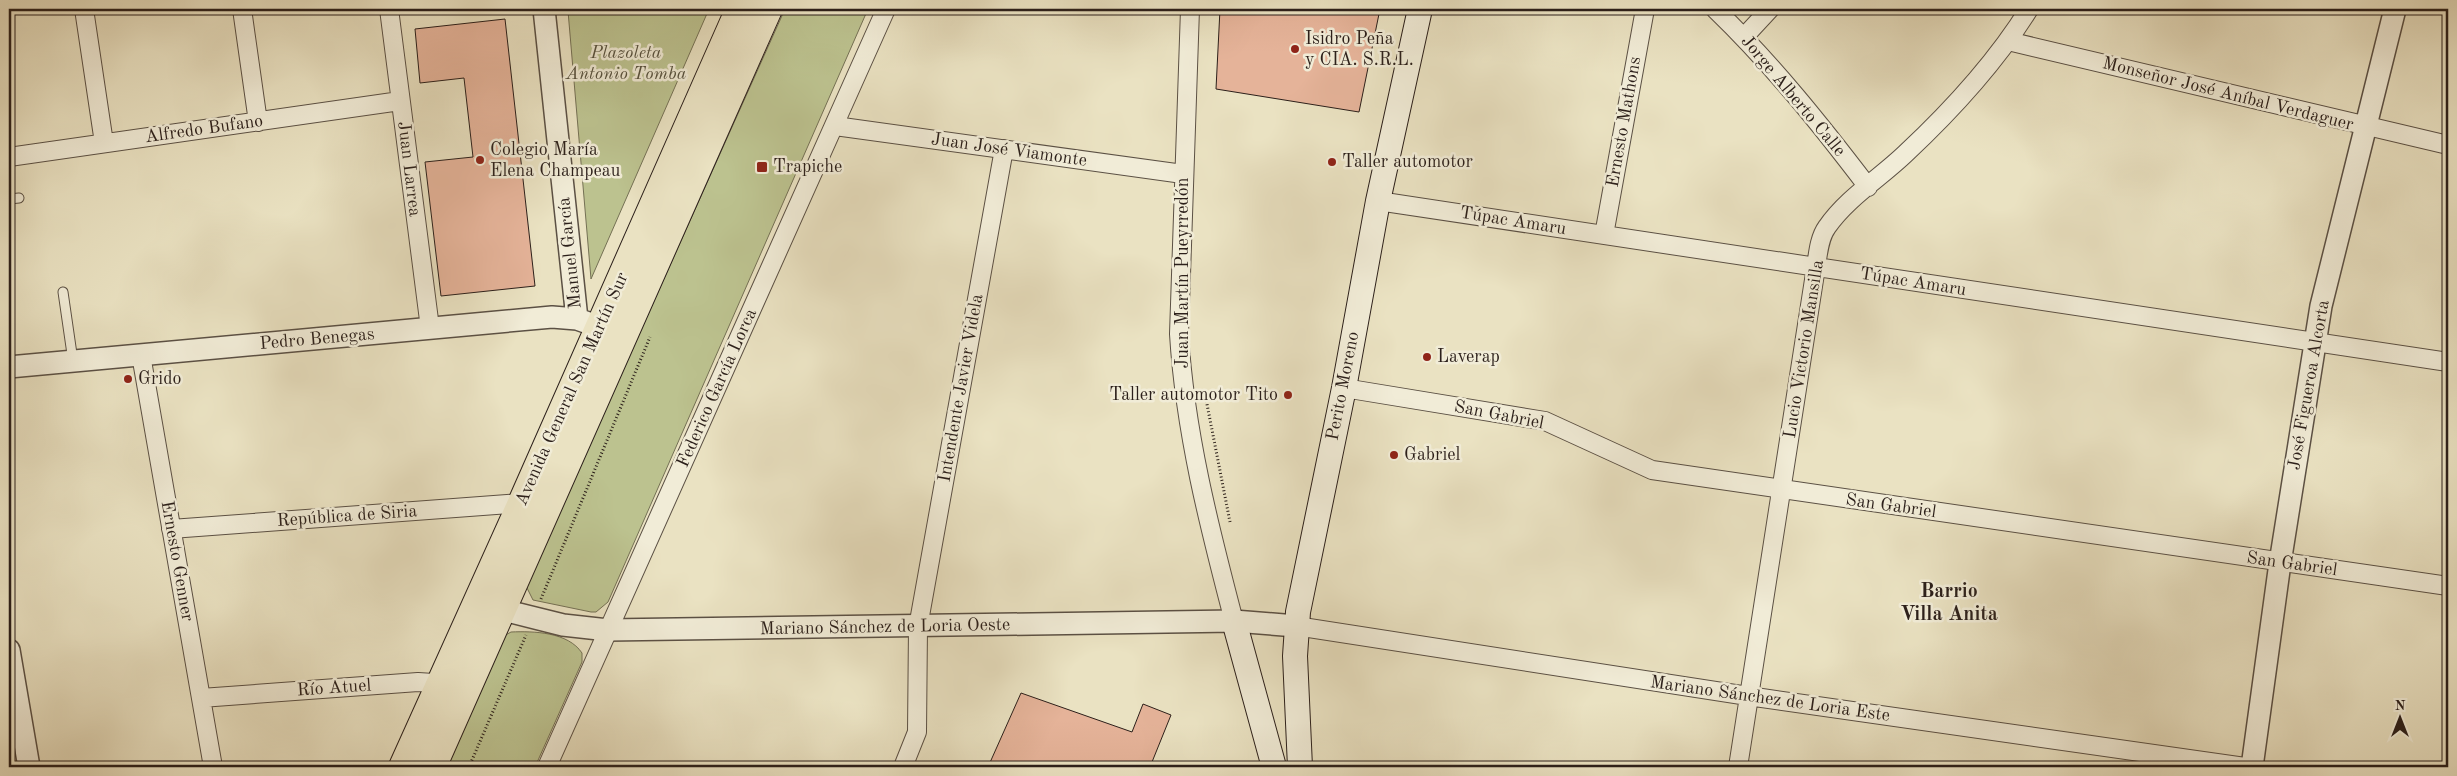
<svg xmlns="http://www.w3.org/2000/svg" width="2457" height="776" viewBox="0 0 2457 776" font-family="'Old Standard TT',serif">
  <rect width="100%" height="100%" fill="#eae2c2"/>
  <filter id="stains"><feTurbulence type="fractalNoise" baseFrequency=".004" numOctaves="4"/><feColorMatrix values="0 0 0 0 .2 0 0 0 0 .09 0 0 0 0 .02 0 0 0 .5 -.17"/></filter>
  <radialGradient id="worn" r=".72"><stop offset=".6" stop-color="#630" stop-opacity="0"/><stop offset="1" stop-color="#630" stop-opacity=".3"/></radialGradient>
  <path fill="#bcc28f" stroke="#747054" d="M581,9H709L591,279L568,11Z
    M785,9H868L608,602L596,612H591L533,600L526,586Z
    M511,632C534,631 568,632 582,653V662L535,767H439L502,637Z"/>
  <path fill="#e5b399" stroke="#2b1f1a" d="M1220,9H1380L1359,112L1216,89Z
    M505,19L535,286L441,296L425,162L473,157L464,78L420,83L415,29Z
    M1021,693L1132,732L1143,704L1171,715L1150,767H988Z"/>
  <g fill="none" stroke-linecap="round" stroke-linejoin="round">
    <g stroke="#5b5044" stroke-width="11">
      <path id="service" d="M9,199L19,198
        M63,292L73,361"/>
    </g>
    <g stroke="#5b5044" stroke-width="20">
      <path id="minor" d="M84,9L104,143
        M242,9L258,122
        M389,9L430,328
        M1190,9L1179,334C1185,432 1209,526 1234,621
        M1715,9C1772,64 1820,124 1868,187
        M1744,37L1770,9
        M2008,41L2448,145
        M835,126L1183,174
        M9,157L400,101
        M1378,201L2448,362
        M1604,235L1645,9
        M141,355L213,767
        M1344,388L1545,421L1652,470L2448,586
        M171,529L522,503
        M1296,626L1748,696L2245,767
        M201,698L418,682L449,684
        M547,767L886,9
        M903,767L917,732L918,627L1004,149
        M1738,767L1816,267C1818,254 1819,238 1827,227C1847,198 1880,178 1905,154C1951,111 1996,62 2029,9"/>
    </g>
    <g stroke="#5b5044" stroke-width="24">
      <path id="tertiary" d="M544,9L577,319
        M9,367L552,317L577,319L614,332
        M487,606L563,625L608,630L1234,621L1296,626
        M9,650L29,767
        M2252,767L2280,563L2321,306L2395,9"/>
    </g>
    <g stroke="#2b1f1a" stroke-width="26">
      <path id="secondary" d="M1234,621L1274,767
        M1300,767L1295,656L1298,612L1344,388L1378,201L1420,9"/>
    </g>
    <g stroke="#2b1f1a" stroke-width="30">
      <path id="primary" d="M403,767L522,503L740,9
        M432,767L768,9"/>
    </g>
    <path stroke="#2b1f1a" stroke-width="3" stroke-dasharray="1 2.5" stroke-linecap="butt" d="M1205,394L1230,522
      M541,599L650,337
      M469,767L526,635"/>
    <use href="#service" stroke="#f1ecd7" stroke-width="9"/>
    <use href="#minor" stroke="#f1ecd7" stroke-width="18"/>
    <use href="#tertiary" stroke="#f1ecd7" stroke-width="21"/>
    <use href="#secondary" stroke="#f1ecd7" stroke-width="24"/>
    <use href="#primary" stroke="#eae2c2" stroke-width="28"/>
  </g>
  <g fill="#8f2418" stroke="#f1ecd7" stroke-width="2">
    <circle cx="1295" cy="49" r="5"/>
    <circle cx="480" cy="160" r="5"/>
    <circle cx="1332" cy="162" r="5"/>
    <rect x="756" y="161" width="12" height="12" rx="2.5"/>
    <circle cx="1427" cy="357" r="5"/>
    <circle cx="128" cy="379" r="5"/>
    <circle cx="1288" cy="395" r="5"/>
    <circle cx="1394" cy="455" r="5"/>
  </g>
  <g text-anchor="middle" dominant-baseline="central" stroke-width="5" stroke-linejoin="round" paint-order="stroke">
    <g font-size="18" fill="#2b1f1a" stroke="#f1ecd7" text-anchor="start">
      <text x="1305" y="39">Isidro Peña<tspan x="1305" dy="21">y CIA. S.R.L.</tspan></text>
      <text x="490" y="150">Colegio María<tspan x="490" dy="21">Elena Champeau</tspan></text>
      <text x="1342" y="162">Taller automotor</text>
      <text x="773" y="167">Trapiche</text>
      <text x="1437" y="357">Laverap</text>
      <text x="138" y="379">Grido</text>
      <text x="1278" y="395" text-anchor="end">Taller automotor Tito</text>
      <text x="1404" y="455">Gabriel</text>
    </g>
    <g font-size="18" font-style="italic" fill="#56503d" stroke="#f1ecd7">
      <text x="626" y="53">Plazoleta<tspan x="626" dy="21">Antonio Tomba</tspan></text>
    </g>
    <g font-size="18" fill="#2b1f1a" stroke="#f1ecd7">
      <text transform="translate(2228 94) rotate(14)">Monseñor José Aníbal Verdaguer</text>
      <text transform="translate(1793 96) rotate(50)">Jorge Alberto Calle</text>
      <text transform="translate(1624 122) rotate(-80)">Ernesto Mathons</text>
      <text transform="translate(204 129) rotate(-8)">Alfredo Bufano</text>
      <text transform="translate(1009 150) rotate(8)">Juan José Viamonte</text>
      <text transform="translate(409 169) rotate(83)">Juan Larrea</text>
      <text transform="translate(1513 221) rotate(9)">Túpac Amaru</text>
      <text transform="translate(570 253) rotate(-96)">Manuel García</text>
      <text transform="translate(1183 273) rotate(-90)">Juan Martín Pueyrredón</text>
      <text transform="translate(1913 282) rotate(9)">Túpac Amaru</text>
      <text transform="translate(317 339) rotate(-5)">Pedro Benegas</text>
      <text transform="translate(1804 349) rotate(-81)">Lucio Victorio Mansilla</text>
      <text transform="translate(2309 385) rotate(-80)">José Figueroa Alcorta</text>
      <text transform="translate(1343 386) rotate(-79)">Perito Moreno</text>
      <text transform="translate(717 388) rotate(-66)">Federico García Lorca</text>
      <text transform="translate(961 388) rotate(-80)">Intendente Javier Videla</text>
      <text transform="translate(572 389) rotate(-66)">Avenida General San Martín Sur</text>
      <text transform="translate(1499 415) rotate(11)">San Gabriel</text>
      <text transform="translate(1891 506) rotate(8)">San Gabriel</text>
      <text transform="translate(347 516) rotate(-4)">República de Siria</text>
      <text transform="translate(177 561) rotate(80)">Ernesto Genner</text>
      <text transform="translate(2292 564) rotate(8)">San Gabriel</text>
      <text transform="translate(885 627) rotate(-1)">Mariano Sánchez de Loria Oeste</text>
      <text transform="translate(334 688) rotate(-4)">Río Atuel</text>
      <text transform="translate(1770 699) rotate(8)">Mariano Sánchez de Loria Este</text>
    </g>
    <g font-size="20" font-weight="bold" fill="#2b1f1a" stroke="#f1ecd7">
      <text x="1949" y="592">Barrio<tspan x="1949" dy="23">Villa Anita</tspan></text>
    </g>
  </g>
  <rect width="2457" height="776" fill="none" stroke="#eae2c2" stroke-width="30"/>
  <rect x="10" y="10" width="2437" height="756" fill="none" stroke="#2b1f1a" stroke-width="2.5"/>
  <rect x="15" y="15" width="2427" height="746" fill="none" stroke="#2b1f1a"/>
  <g transform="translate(2400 718)" stroke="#f1ecd7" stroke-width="4" paint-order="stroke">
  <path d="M0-4L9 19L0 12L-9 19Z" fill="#2b1f1a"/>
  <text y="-8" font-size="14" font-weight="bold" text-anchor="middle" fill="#2b1f1a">N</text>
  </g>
  <rect width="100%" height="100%" filter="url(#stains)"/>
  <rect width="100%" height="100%" fill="url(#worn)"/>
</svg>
